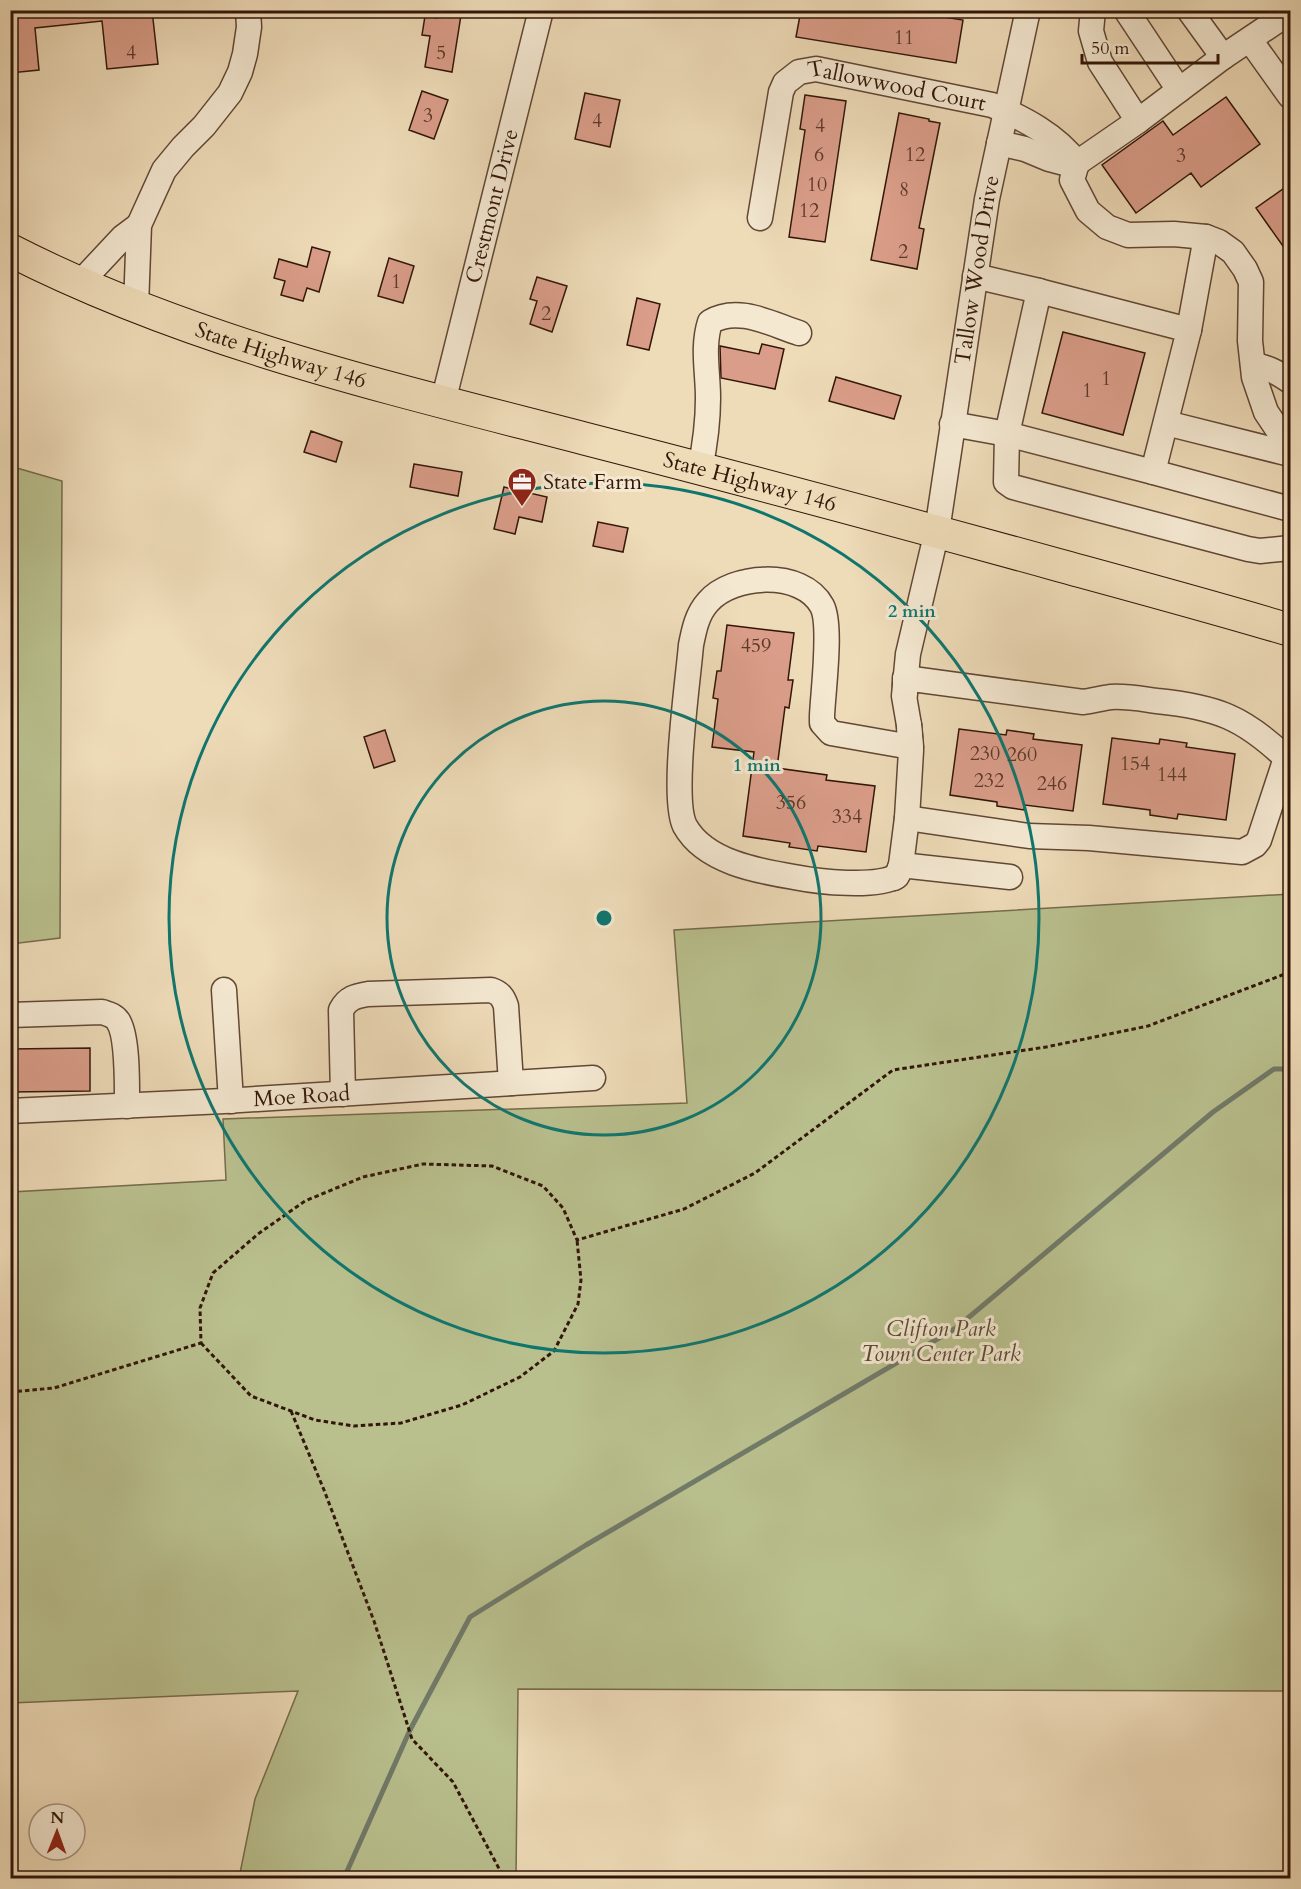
<svg xmlns="http://www.w3.org/2000/svg" width="1301" height="1889" viewBox="0 0 1301 1889" font-family="Cardo,serif">
  <rect width="100%" height="100%" fill="#eedbb8"/>
  <filter id="stains"><feTurbulence type="fractalNoise" baseFrequency=".00333" numOctaves="4"/><feColorMatrix values="0 0 0 0 .2 0 0 0 0 .09 0 0 0 0 .02 0 0 0 .5 -.17"/></filter>
  <radialGradient id="worn" r=".72"><stop offset=".6" stop-color="#630" stop-opacity="0"/><stop offset="1" stop-color="#630" stop-opacity=".3"/></radialGradient>
  <path fill="#b9c08e" stroke="#766b4c" stroke-width="1.5" d="M10,466L62,481L60,938L11,944Z
    M1290,894V1691L518,1689L516,1878H239L255,1799L298,1691L11,1703V1192L226,1180L223,1119L687,1103L674,930Z"/>
  <g fill="none" stroke-linecap="round" stroke-linejoin="round">
    <path stroke="#717a69" stroke-width="5" d="M344,1878L410,1730L470,1617L586,1545L956,1328L1213,1112L1274,1069H1290"/>
  </g>
  <path fill="#da9d89" stroke="#321609" stroke-width="1.5" d="M10,10H152L158,64L107,69L102,21L35,28L39,70L10,73Z
    M801,10H901L963,20L956,63L796,37Z
    M438,11L461,15L452,72L425,67L430,36L422,35L425,16L437,18Z
    M422,91L448,100L434,139L409,130Z
    M585,93L620,100L610,147L575,139Z
    M805,95L846,101L825,242L789,237L805,130L800,129Z
    M1226,97L1260,144L1201,187L1191,173L1136,213L1102,165L1163,121L1173,135Z
    M899,113L929,119V121L940,123L919,228L924,229L917,269L871,260Z
    M1290,184V256L1256,208Z
    M312,247L330,252L319,292L307,288L303,301L281,295L285,281L274,278L279,259L307,267Z
    M389,258L414,266L403,303L378,296Z
    M537,277L567,286L552,332L530,324L537,301L530,299Z
    M637,298L660,304L649,350L627,345Z
    M1063,332L1145,353L1123,435L1042,413Z
    M762,344L784,349L775,389L721,378L720,346L759,354Z
    M836,377L901,396L894,419L829,401Z
    M311,431L342,442L336,462L304,452Z
    M414,464L462,472L458,496L410,487Z
    M504,487L547,497L542,522L519,517L515,534L494,529Z
    M598,522L628,528L623,552L593,546Z
    M727,625L794,633L788,680H793L789,708L785,707L777,768L827,775L826,780L875,786L866,852L818,846L817,851L789,847L790,843L743,836L754,752L712,747L718,699L713,698L717,671H721Z
    M959,729L1006,735L1007,730L1034,734L1033,739L1082,745L1073,811L1025,805L1024,810L997,806V802L950,795Z
    M385,730L395,761L374,768L364,737Z
    M1112,738L1159,744L1160,739L1187,743L1186,747L1235,754L1226,820L1178,814L1177,819L1150,815V810L1103,804Z
    M90,1048V1091L10,1092V1049Z"/>
  <g fill="none" stroke-linecap="round" stroke-linejoin="round">
    <g stroke="#614735" stroke-width="27">
      <g id="minor">
        <path d="M1093,10L1091,31L1100,62L1138,121"/>
        <path d="M1126,10L1179,90"/>
        <path d="M1189,10L1223,57"/>
        <path d="M1250,40L1290,96"/>
        <path d="M999,143L1025,149L1049,159L1064,163H1077L1138,121L1223,57L1290,12"/>
        <path d="M1077,163L1072,180L1088,211L1107,227L1128,235L1174,234L1206,237L1219,242L1233,252L1245,269L1251,282L1250,341L1254,377L1266,412L1290,448"/>
        <path id="s1" d="M760,218L781,92L785,83L799,72L816,69L992,105C1023,118 1056,135 1077,163"/>
        <path d="M79,284L123,237L139,225"/>
        <path d="M1039,291L1007,434L1006,482L1013,487L1248,549L1260,551L1290,548"/>
        <path d="M136,307L139,225L164,170L183,147L204,126L230,93L240,72L245,54L249,27L248,10"/>
        <path d="M1189,330L1206,237"/>
        <path d="M1253,365C1268,367 1278,373 1290,381"/>
        <path id="s2" d="M443,402L541,10"/>
        <path d="M1166,423L1290,454"/>
        <path d="M952,424L1007,434L1153,472L1189,330L1039,291L975,276"/>
        <path d="M700,469C705,445 708,422 708,398C708,372 702,347 710,322C738,305 771,324 799,333"/>
        <path d="M1153,472L1290,509"/>
        <path d="M905,694V678L1083,702C1092,701 1102,698 1111,697C1126,696 1142,699 1157,701C1216,707 1243,717 1286,758L1259,840L1255,845L1242,852L1089,838L1029,836L907,818"/>
        <path d="M909,725L911,747L831,733L822,723V716C823,691 832,625 822,606C802,569 732,574 708,602C697,614 694,630 691,645C688,681 671,799 685,826C705,862 758,871 794,877C819,882 876,888 897,876L901,865L1010,877"/>
        <path id="s3" d="M894,878L897,876L901,865L907,818L911,751L909,725L904,696L908,654L937,531L987,199L1028,10"/>
        <path d="M224,990L231,1101"/>
        <path d="M10,1015L102,1012C108,1014 114,1015 118,1021C128,1036 127,1087 127,1106"/>
        <path d="M343,1094L341,1010C347,998 356,996 368,994L491,990C500,993 503,997 506,1006L511,1083"/>
        <path id="s4" d="M10,1111L224,1101L593,1078"/>
      </g>
    </g>
    <g stroke="#321609" stroke-width="34">
      <g id="major">
        <path id="s5" d="M10,250C192,343 394,389 590,440C746,480 902,522 1058,565C1135,586 1213,607 1290,630"/>
      </g>
    </g>
    <path stroke="#321609" stroke-width="3" stroke-dasharray="4.5 3" stroke-linecap="butt" d="M201,1343L251,1396L315,1420L354,1426L401,1423L462,1405L520,1377L554,1351L578,1304L581,1280L577,1240
      M10,1392L54,1388L201,1343L200,1308L213,1273L258,1234L305,1201L363,1177L423,1164L492,1166L543,1186L563,1208L577,1240L684,1209L755,1173L893,1070L1046,1047L1148,1026L1285,974H1290
      M291,1411L324,1490L374,1621L412,1739L453,1782L504,1878"/>
    <use href="#minor" stroke="#f4e8d1" stroke-width="24"/>
    <use href="#major" stroke="#eedbb8" stroke-width="32"/>
  </g>
  <g fill="none" stroke="#0f766e" stroke-width="3">
    <circle cx="604" cy="918" r="217"/>
    <circle cx="604" cy="918" r="435"/>
  </g>
  <defs>
    <g id="office-pin" transform="scale(1.5)"><path d="M0 17L-7.5 6A9.5 9.5 0 1 1 7.5 6Z" fill="#8f2418" stroke="#f4e8d1"/><path d="M-6-3h4V-5.5h4V-3h4V5H-6ZM-1-4.5V-3h2v-1.5ZM-6 0V1H6V0Z" fill="#fff"/></g>
  </defs>
  <g fill-rule="evenodd">
    <use href="#office-pin" x="522" y="482"/>
  </g>
  <g text-anchor="middle" dominant-baseline="central" stroke-width="6" stroke-linejoin="round" paint-order="stroke">
    <g font-size="20" fill="#5c3829">
      <text x="904" y="37">11</text>
      <text x="131" y="52">4</text>
      <text x="441" y="52">5</text>
      <text x="428" y="115">3</text>
      <text x="597" y="120">4</text>
      <text x="820" y="125">4</text>
      <text x="819" y="154">6</text>
      <text x="915" y="154">12</text>
      <text x="1181" y="155">3</text>
      <text x="817" y="184">10</text>
      <text x="904" y="189">8</text>
      <text x="809" y="210">12</text>
      <text x="903" y="251">2</text>
      <text x="396" y="281">1</text>
      <text x="546" y="313">2</text>
      <text x="1106" y="378">1</text>
      <text x="1087" y="390">1</text>
      <text x="756" y="645">459</text>
      <text x="985" y="753">230</text>
      <text x="1022" y="754">260</text>
      <text x="1135" y="763">154</text>
      <text x="1172" y="774">144</text>
      <text x="989" y="780">232</text>
      <text x="1052" y="783">246</text>
      <text x="791" y="802">356</text>
      <text x="847" y="816">334</text>
    </g>
    <g font-size="22" fill="#321609" stroke="#f4e8d1">
      <text stroke="none"><textPath href="#s1" startOffset="255">Tallowwood Court</textPath></text>
      <text stroke="none"><textPath href="#s2" startOffset="202">Crestmont Drive</textPath></text>
      <text stroke="none"><textPath href="#s3" startOffset="618">Tallow Wood Drive</textPath></text>
      <text stroke="none"><textPath href="#s5" startOffset="291">State Highway 146</textPath></text>
      <text stroke="none"><textPath href="#s5" startOffset="777">State Highway 146</textPath></text>
      <text stroke="none"><textPath href="#s4" startOffset="292">Moe Road</textPath></text>
    </g>
    <g font-size="22" fill="#321609" stroke="#f4e8d1" text-anchor="start">
      <text x="543" y="482">State Farm</text>
    </g>
    <g font-size="22" font-style="italic" fill="#5a4931" stroke="#f4e8d1">
      <text x="941" y="1329">Clifton Park<tspan x="941" dy="25">Town Center Park</tspan></text>
    </g>
  </g>
  <circle cx="604" cy="918" r="9" fill="#0f766e" stroke="#f4e8d1" stroke-width="3"/>
  <g font-size="18" text-anchor="middle" font-weight="bold" fill="#0f766e" stroke="#f4e8d1" stroke-width="6" stroke-linejoin="round" paint-order="stroke">
    <text x="912" y="617">2 min</text>
    <text x="757" y="771">1 min</text>
  </g>
  <rect width="1301" height="1889" fill="none" stroke="#eedbb8" stroke-width="36"/>
  <rect x="12" y="12" width="1277" height="1865" fill="none" stroke="#321609" stroke-width="3"/>
  <rect x="18" y="18" width="1265" height="1853" fill="none" stroke="#321609" stroke-width="1.5"/>
  <g transform="translate(57 1832) rotate(1)"><circle r="28" fill="#f4e8d1" stroke="#a69481" stroke-width="1.5"/>
  <path d="M0-4.5L10 22L0 15L-10 22Z" fill="#8f2418"/>
  <text y="-9" font-size="16" font-weight="bold" text-anchor="middle" fill="#321609">N</text>
  </g>
  <path d="M1082 54v9h136v-9" fill="none" stroke="#321609" stroke-width="3"/>
  <text x="1091" y="54" font-size="18" fill="#321609" stroke="#f4e8d1" stroke-width="4.5" paint-order="stroke">50 m</text>
  <rect width="100%" height="100%" filter="url(#stains)"/>
  <rect width="100%" height="100%" fill="url(#worn)"/>
</svg>
